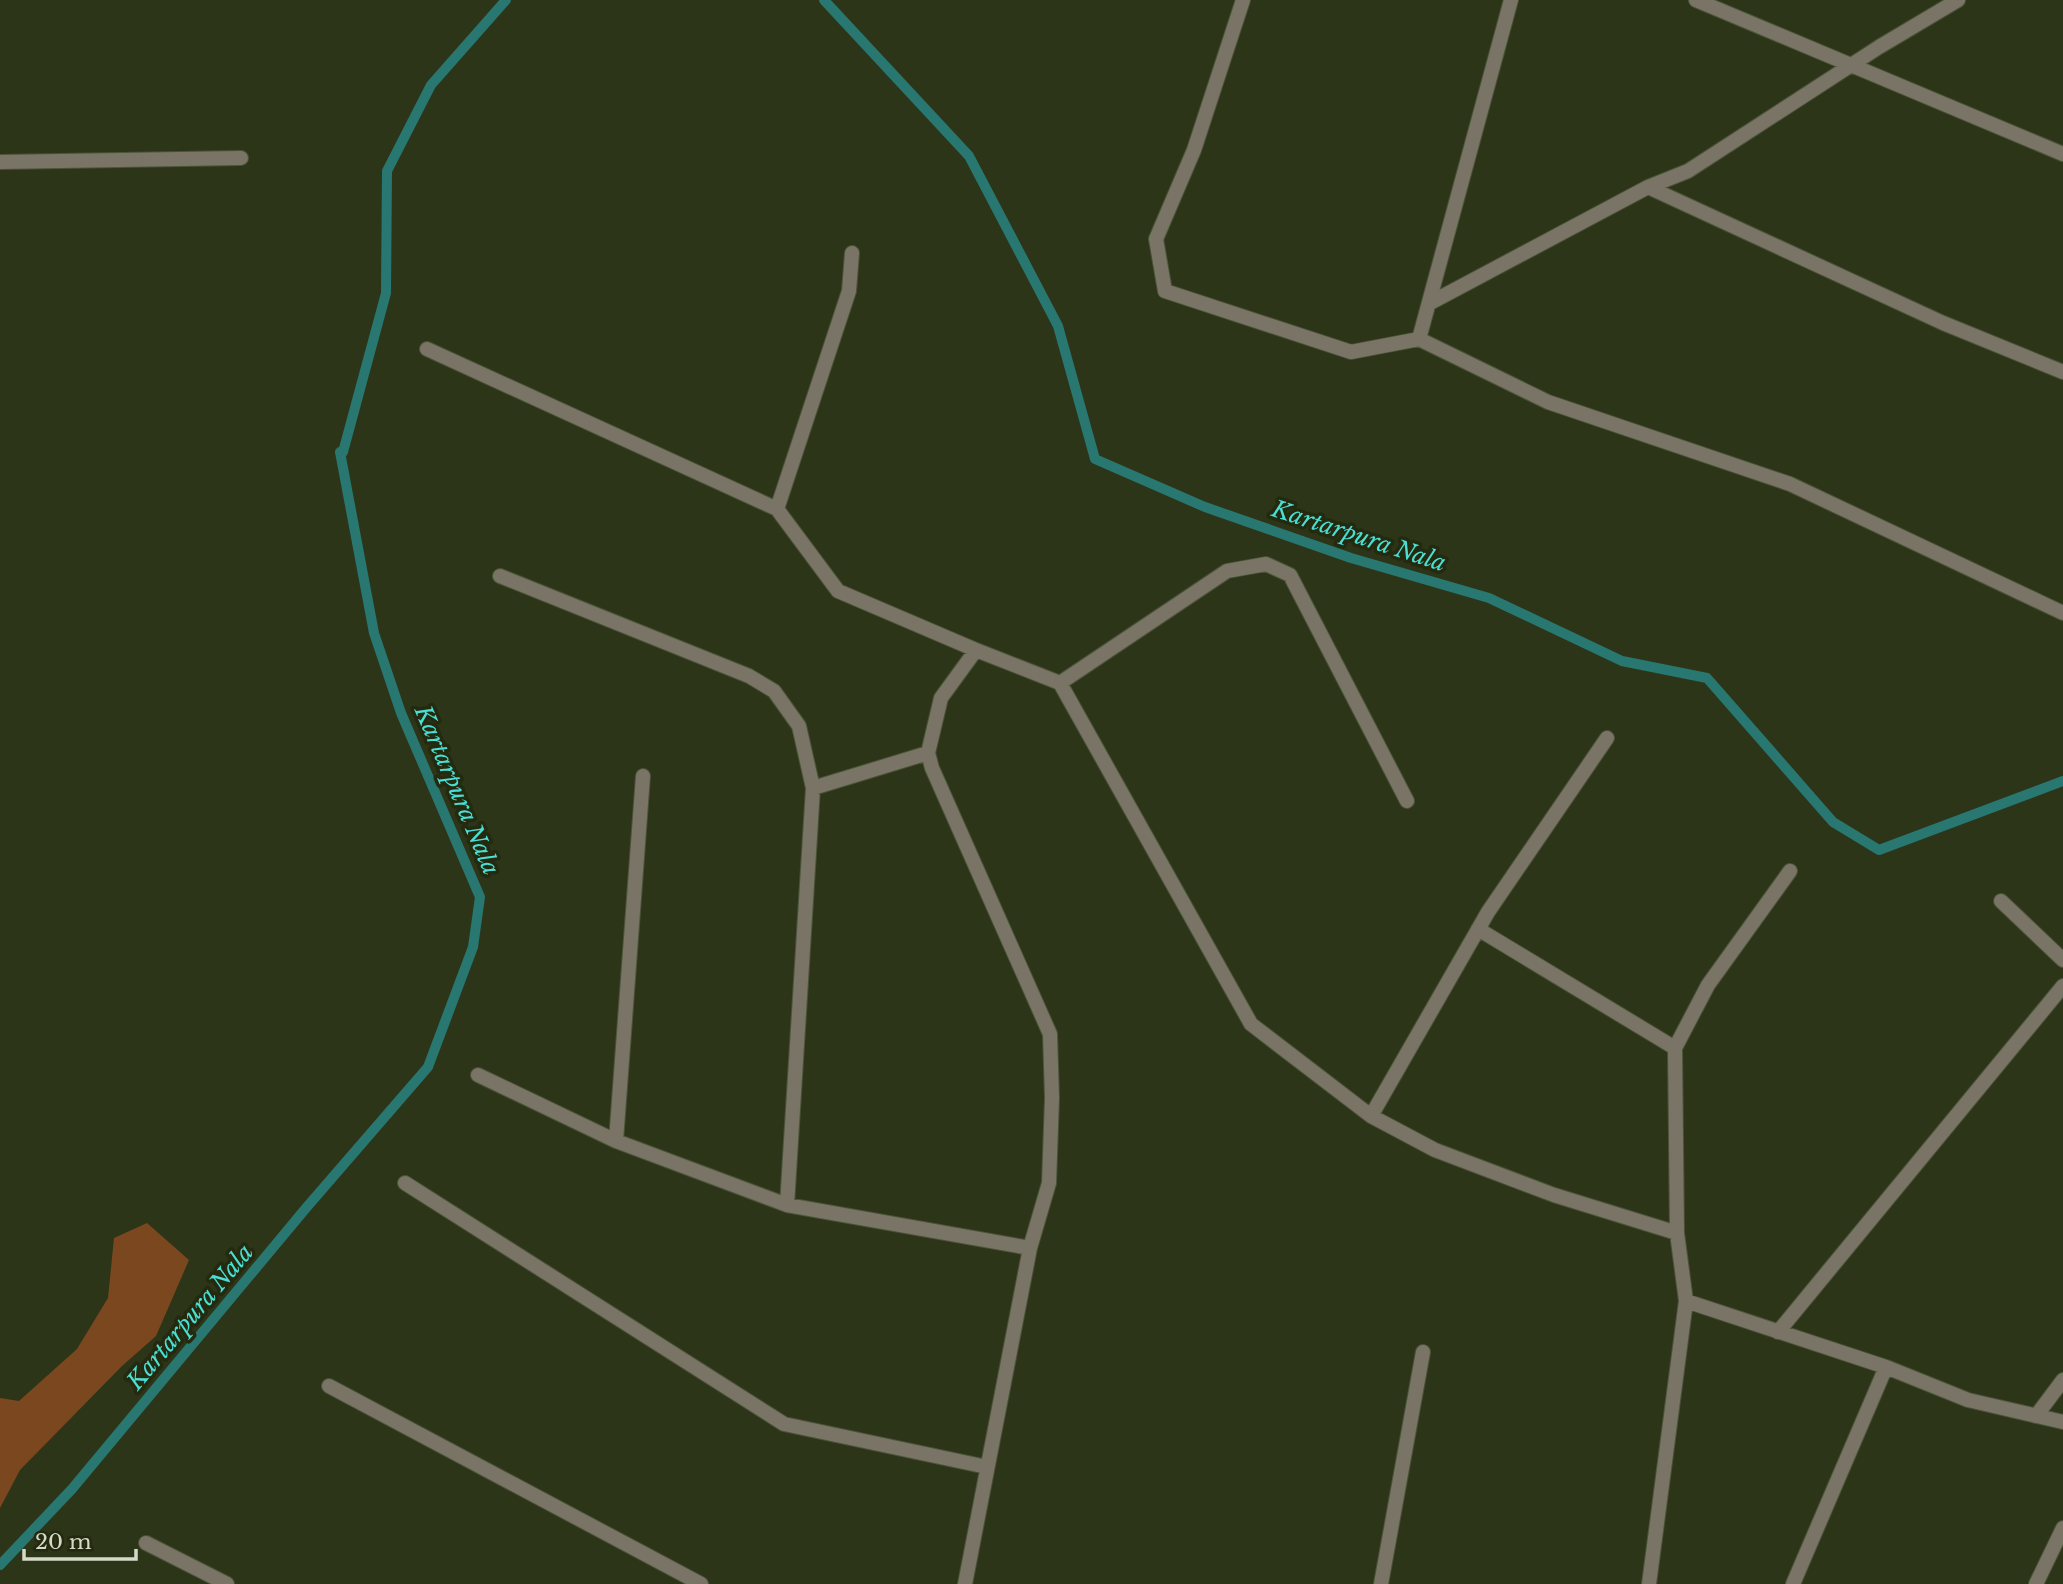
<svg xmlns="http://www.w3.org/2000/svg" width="2063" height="1584" viewBox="0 0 2063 1584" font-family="'Libre Baskerville',serif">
  <rect width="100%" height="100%" fill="#2d3519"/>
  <path fill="#7b471e" d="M147,1223L189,1260L156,1336L122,1366L20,1470L0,1508V1398L19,1401L77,1349L108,1298L114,1238Z"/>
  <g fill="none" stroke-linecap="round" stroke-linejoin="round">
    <path stroke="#297771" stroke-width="10" d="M824,0L969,156L1058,326L1095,459L1205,507L1351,558L1489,598L1622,661L1707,678L1833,822L1879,850L2063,781
      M0,1565L72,1489L306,1208L428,1067L473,947L480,897L401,713L374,633L340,452H343L386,293L387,171L431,85L506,0"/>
    <g stroke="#4b5338" stroke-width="16">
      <path id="minor" d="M1243,0L1194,150L1156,239L1165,291L1351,352L1419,339
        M1511,0L1419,339L1548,402L1790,484L2063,613
        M1696,0L2063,154
        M1958,0L1879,47L1688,171L1648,187L1943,323L2063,372
        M0,162L241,158
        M1430,303L1648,187
        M427,349L777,509L838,591L976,650L1060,683L1251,1024L1371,1116L1435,1150L1554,1195L1677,1233L1686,1301
        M777,509L849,291L852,253
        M500,576L749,676L774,691L799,726L813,788L787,1205
        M976,650L941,698L928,753L932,768L1050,1034L1052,1098L1049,1183L1030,1248
        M1060,683L1227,571L1266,564L1290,575L1407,801
        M813,788L928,753
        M2001,901L2063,960
        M1478,929L1675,1048
        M478,1075L616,1141L787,1205L1030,1248L965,1584
        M1371,1116L1488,912L1607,738
        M616,1141L643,776
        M405,1183L784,1424L987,1467
        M1677,1233L1675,1048L1708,985L1790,871
        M1778,1332L2063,986
        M329,1386L701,1584
        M2036,1416L2063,1380
        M146,1543L227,1584
        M1381,1584L1423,1352
        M1649,1584L1686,1301L1886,1367L1968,1400L2063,1422
        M1793,1584L1886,1367
        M2036,1584L2063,1528"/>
    </g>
    <use href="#minor" stroke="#7a7467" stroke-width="14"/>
  </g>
  <g text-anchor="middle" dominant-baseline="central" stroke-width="7" stroke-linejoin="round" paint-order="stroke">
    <g font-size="23" font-style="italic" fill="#4adfd4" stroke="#232a0f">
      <text transform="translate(1359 536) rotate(18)">Kartarpura Nala</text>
      <text transform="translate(457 790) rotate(67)">Kartarpura Nala</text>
      <text transform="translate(190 1317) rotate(-50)">Kartarpura Nala</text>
    </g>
  </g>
  <path d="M24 1549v10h112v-10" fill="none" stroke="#d4d9c8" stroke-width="3.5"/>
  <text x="35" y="1549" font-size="21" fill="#d4d9c8" stroke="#232a0f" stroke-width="5" paint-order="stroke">20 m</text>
</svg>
